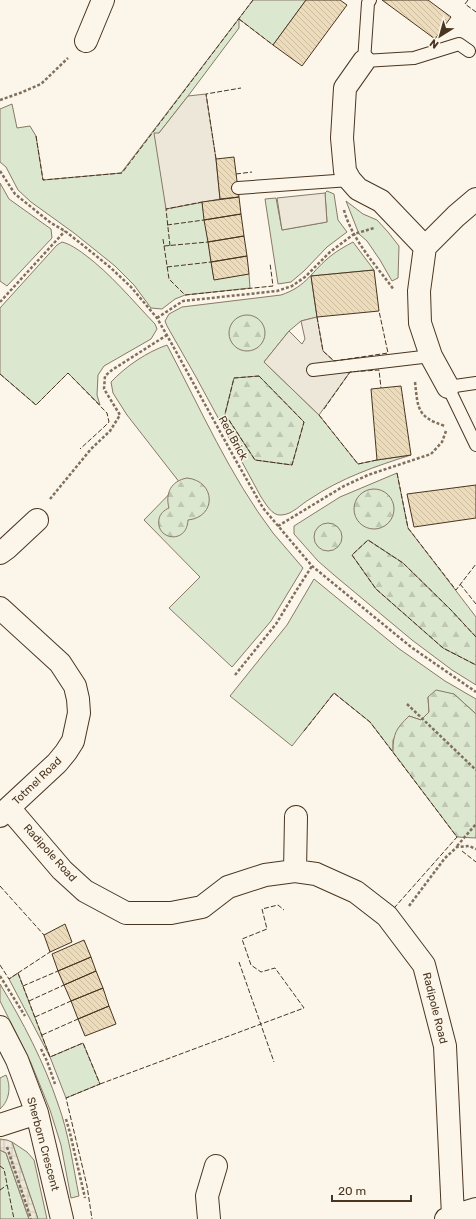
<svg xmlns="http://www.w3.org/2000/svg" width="476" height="1219" viewBox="0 0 476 1219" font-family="Rubik,sans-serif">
  <defs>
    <pattern id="forest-firs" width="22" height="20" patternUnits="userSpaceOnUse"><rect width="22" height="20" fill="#dce7d0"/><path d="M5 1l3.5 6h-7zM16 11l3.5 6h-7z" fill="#bec7b2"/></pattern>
    <pattern id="plaza-grid" width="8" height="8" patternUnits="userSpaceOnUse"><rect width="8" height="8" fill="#ede7d9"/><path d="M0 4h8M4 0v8" fill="none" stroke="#cdc7ba"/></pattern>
    <pattern id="building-back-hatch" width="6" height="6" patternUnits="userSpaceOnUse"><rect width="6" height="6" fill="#ecdcbc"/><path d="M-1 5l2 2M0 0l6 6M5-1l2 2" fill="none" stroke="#ccbda1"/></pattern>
  </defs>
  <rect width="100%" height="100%" fill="#fbf6e9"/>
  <path fill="#dce7d0" stroke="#887966" d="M253,0H306L273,45L239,19V28L188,96L159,133L166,209L202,202L214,279L249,274L250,288L185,295L175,299L162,309L151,308L134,285L115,266L74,233L31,202L18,190L6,167L0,162V109L12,104L17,128L30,126L36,136L43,180L121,173Z
    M0,183L9,199L51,229L52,238L7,286L0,281Z
    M327,191L334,194L338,220L347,232L327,247L304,271L291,282L278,284L265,199L276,198L282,230L327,222L325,193Z
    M346,201L363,214L377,220L388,232L399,246L398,278L392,281L380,260L367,241L359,234Z
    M62,242C70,244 77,249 84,254C111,274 132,300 155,324L157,329L151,339L104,366L98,375L97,395L100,405L68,373L36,405L0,374V308L57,245Z
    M353,242L374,270L311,276L317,317L301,321L289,331L264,362L319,415L358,464L377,460L411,455C376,466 341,478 310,499C301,504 292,515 281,515C272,516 266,504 261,497L196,377L167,326L165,321L169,314L182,307L281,295C308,286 311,271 332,255C338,250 346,246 353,242Z
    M167,345C200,408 230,476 273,533C283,545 293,556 303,568L271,621L232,667L169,608L200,577L144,520L180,483L127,415L113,393L111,382C126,366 147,352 167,345Z
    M397,473L408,528L476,617V685L452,670L412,640L334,575L318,561L294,534V526L340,497Z
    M314,579L398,648L445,681L476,699V714L454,694L428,697L429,712L421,720L409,716L393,740V752L370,722L334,693L292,746L230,696L287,625Z
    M18,973L50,1057L83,1043L100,1084L66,1098L50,1057L9,979Z
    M0,984C23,1022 44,1062 58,1104C69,1134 73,1166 79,1196L71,1198L61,1145L50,1110L31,1063L0,1001Z
    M6,1075C11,1086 10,1100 0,1109V1078Z
    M12,1142L27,1152L34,1160L47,1219H38Z
    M0,1150L6,1153L29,1219H0Z"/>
  <path fill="url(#forest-firs)" stroke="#887966" d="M229 333a18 18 0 1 1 36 0a18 18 0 1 1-36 0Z
    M259,376L304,422L292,465L255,460L225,414L234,378Z
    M187,478C216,481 217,517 188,520C187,545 155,540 159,519C160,514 164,510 169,508C165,493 171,481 187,478Z
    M354 509a20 20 0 1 1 40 0a20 20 0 1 1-40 0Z
    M314 537a14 14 0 1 1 28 0a14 14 0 1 1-28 0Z
    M368,540L403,563L451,610L476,637V665L443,648L376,589L352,555Z
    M436,690L454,694L476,714V838L457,837L393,752C393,733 396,729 409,716L421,720L429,712L428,697Z"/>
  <path fill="#ede7d9" stroke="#887966" d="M206,94L216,159L220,199L166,209L154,133H159L188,96Z
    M325,193L327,222L282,230L277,198Z
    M317,317L323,351L334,361L345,360L350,372L319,415L264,362L289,331L302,344L305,339L301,321Z"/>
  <path fill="url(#plaza-grid)" stroke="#887966" d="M0,1139L7,1140L12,1142L38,1219H29L6,1153L0,1150Z"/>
  <path fill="url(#building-back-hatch)" stroke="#4a3520" d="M306,0H340L347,5L302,66L273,45Z
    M382,0H428L451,17L435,39Z
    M234,157L239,197L220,199L216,159Z
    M239,197L241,214L204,220L202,202Z
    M241,214L244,236L208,242L204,220Z
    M244,236L247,256L211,262L208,242Z
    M247,256L249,274L214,280L211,262Z
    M374,270L379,311L317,317L311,276Z
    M401,386L411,455L377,460L371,389Z
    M476,485V518L414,527L407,494Z
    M65,924L72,942L50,952L44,935Z
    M84,940L91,957L58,971L52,954Z
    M91,957L96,971L64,985L58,971Z
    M96,971L103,988L71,1001L64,985Z
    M103,988L109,1006L78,1019L71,1001Z
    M109,1006L116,1024L85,1036L78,1019Z"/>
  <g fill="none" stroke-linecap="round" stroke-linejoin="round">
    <g stroke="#4a3520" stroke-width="14">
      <path id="lane" d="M370,0L368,3L364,61L414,58L459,44L469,51
        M238,188L350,180
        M313,370L431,356
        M476,383L448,387L476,445"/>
    </g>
    <g stroke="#4a3520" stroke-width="24">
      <path id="street" d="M86,41L103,0
        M364,61L345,88L342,138L345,171L350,180L358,189L381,201L425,247L456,216L476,199
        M425,247L419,291L420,323L431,356L448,387
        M0,553L7,548L37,520
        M0,608L60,663L75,686L78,699L79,713L73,741L66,752L57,763L0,816
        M9,808L62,870L85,891L126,913H171L202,907L228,887L265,875L295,871L316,874L356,892L387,916L424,965L445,1046L453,1216
        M295,871L296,817
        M0,1027L17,1060L37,1113L62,1219
        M0,1125L37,1113
        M209,1219L207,1196L216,1166
        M446,1219L453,1216L476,1209"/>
    </g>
    <path stroke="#7f6f5c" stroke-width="2.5" stroke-dasharray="3 2" stroke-linecap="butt" d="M0,100L20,93L41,84L68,58
      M0,171L15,194L51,223L65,231L84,246L111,268L131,287L157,318L173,346L235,459L263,508L312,566L411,647L476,692
      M344,210C352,240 376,265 394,290
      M0,302L65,231
      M157,318L183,301L277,291L292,286L305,277L330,252L354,234L374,228
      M415,382C418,409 417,417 445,426
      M50,499L91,449L110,431L120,415L104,389L105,376L112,370L167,335
      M278,526L344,486L368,475L431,454L442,442L446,431
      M235,675L276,624L296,591L312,566
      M407,704L476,770
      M457,846L476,824
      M409,906L445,858L457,847L469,846L476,849
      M0,976L25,1016
      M41,1049L47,1061L55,1084
      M66,1119L70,1133L85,1198
      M7,1147L31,1219"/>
    <use href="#lane" stroke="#fbf6e9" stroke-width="12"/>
    <use href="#street" stroke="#fbf6e9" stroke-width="22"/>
    <path stroke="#4a3520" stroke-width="1" stroke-dasharray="5 2" stroke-linecap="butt" d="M468,0L465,4L476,12
      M239,19L273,45
      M36,136L43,180L122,173L253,0
      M216,159L206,94L241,88
      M236,174L252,172
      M167,225L204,220
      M163,239L169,279L185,295L273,286L270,263
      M164,246L208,242
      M170,246L166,209L202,202
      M167,267L211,262
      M317,317L323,351L334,361L388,353L379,311
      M0,374L36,405L68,373L107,413L109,422L103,428L80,449
      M259,376L304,422L292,465L255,460L225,414L234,378Z
      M324,409L350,372L379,370L381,388
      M319,415L358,464L377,460
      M397,473L408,528L456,590L476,564
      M460,584L476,604
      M476,637L451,610L403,563L368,540L352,555L376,589L443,648L476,665
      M304,731L334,693L370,722L457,837L395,907
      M462,851L476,862
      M0,886L44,935
      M239,962L274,1062
      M0,965L9,979L18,973L50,1057L83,1043L100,1084L66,1098L87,1186L92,1219
      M18,973L50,952
      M23,986L58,971
      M29,1001L64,985
      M35,1017L71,1001
      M42,1035L78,1019
      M100,1084L304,1008L275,968L261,972L251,965L242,939L267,929L262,909L278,905L284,910
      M0,1166L4,1169L14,1219
      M0,1190L7,1185"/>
  </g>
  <g text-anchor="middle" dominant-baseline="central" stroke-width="3" stroke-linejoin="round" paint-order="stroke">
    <g font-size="11" fill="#4a3520" stroke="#fbf6e9">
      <text transform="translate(233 438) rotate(61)">Red Brick</text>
      <text transform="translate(37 781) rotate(-44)">Totmel Road</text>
      <text transform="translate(50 853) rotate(48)">Radipole Road</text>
      <text transform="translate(435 1008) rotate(76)">Radipole Road</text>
      <text transform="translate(43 1144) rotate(75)">Sherborn Crescent</text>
    </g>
  </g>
  <g transform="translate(440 36) rotate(217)" stroke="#fbf6e9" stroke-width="3" paint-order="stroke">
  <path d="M0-3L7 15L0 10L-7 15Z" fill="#4a3520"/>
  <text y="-6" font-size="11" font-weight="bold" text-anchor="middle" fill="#4a3520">N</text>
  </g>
  <path d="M332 1195v6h79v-6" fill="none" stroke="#4a3520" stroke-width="2"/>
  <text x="338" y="1195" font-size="12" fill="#4a3520" stroke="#fbf6e9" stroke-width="3" paint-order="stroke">20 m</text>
</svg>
